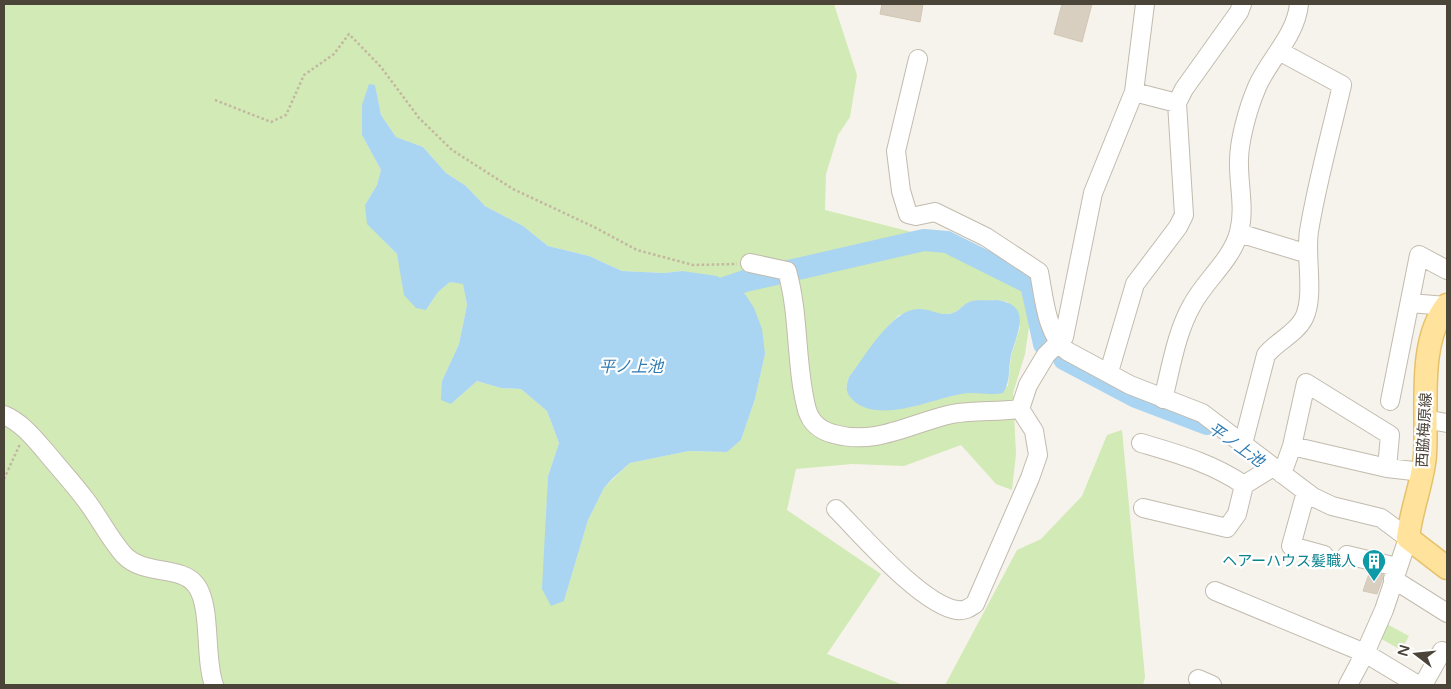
<svg xmlns="http://www.w3.org/2000/svg" width="1451" height="689" viewBox="0 0 1451 689" font-family="'Varela Round','Noto Sans JP',sans-serif">
  <rect width="100%" height="100%" fill="#f6f3ec"/>
  <path fill="#d2eab5" fill-rule="evenodd" d="M4,4H834L857,75L850,117L838,135L826,174L825,210L983,250L1034,293L1025,354L1013,393L1016,454L1012,490L996,484L961,445L904,466L852,464L796,469L787,510L881,574L827,654L903,685H4ZM375,86L381,115L396,137L423,147L446,173L466,186L485,206L523,226L548,246L589,256L622,271L664,273L682,271L731,286L745,294L765,354L755,399L741,440L727,452L689,451L630,463L612,480L604,488L588,520L564,601L546,523L548,476L559,443L547,411L521,389L501,388L477,381L451,404L442,381L459,344L467,305L463,283L450,282L438,292L426,310L397,254L384,241L365,205L377,185L381,170L362,135ZM997,300L1008,302L1020,327L1011,356L1008,386L977,393H963L905,408L846,387L849,377L889,325L899,315L930,311L938,315L954,313L969,302Z
    M1122,430L1145,677L1143,685H945L1017,550L1041,539L1082,496L1107,435Z
    M1385,623L1409,636L1401,650L1378,637Z"/>
  <path fill="#a9d4f2" d="M369,84L375,85L381,115L396,137L423,147L446,173L466,186L485,206L523,226L548,246L589,256L622,271L664,273L682,271L717,276L745,294L754,308L762,329L765,354L755,399L741,440L727,452L689,451L630,463L612,479L604,488L588,520L564,601L551,606L542,589L548,476L559,443L547,411L521,389L501,388L477,381L451,404L441,400L442,381L459,344L467,305L463,284L450,282L438,292L426,310L416,308L404,295L397,254L367,224L365,205L377,185L381,170L362,135V105Z
    M997,300C1033,305 1017,333 1011,355C1008,369 1011,381 1003,393C989,396 975,391 961,394C932,399 875,426 851,398C845,391 846,386 849,377C865,357 891,309 919,309C932,309 940,317 953,313C959,311 964,304 969,302C977,299 989,301 997,300Z"/>
  <g fill="none" stroke-linecap="round" stroke-linejoin="round">
    <path stroke="#a9d4f2" stroke-width="22" d="M704,295L745,281L924,240L947,242L1031,284L1044,344
      M1064,359L1136,397L1207,424"/>
  </g>
  <path fill="#d8cfc1" stroke="#d3c7b4" d="M882,4H923L920,22L880,14Z
    M1062,4H1092L1082,42L1054,34Z
    M1370,571L1384,575L1377,594L1363,591Z"/>
  <g fill="none" stroke-linecap="round" stroke-linejoin="round">
    <g stroke="#c2bbae" stroke-width="20">
      <path id="minor" d="M918,59L896,151L901,191L908,214L916,216L935,212L986,237L1039,272C1044,297 1046,333 1067,351L1130,385L1202,413L1313,497L1332,506L1381,518L1408,538L1384,610L1365,653L1348,685
        M1134,92L1177,103L1184,89L1239,12L1242,4
        M1239,233L1308,254
        M750,263L787,271C800,316 795,365 807,410C811,423 821,431 834,434C876,446 911,423 952,414C974,410 998,412 1020,409
        M1410,303L1446,306
        M1109,372L1135,284L1178,227L1184,215L1177,103
        M1163,399C1171,368 1176,333 1192,305C1205,280 1232,260 1239,232C1245,210 1239,187 1239,165C1238,143 1248,108 1257,87C1269,59 1296,36 1299,4
        M1390,401L1419,255L1447,270
        M4,415C22,423 33,437 46,452C59,468 73,483 85,499C99,517 109,538 124,555C144,576 181,565 196,585C212,606 204,658 214,685
        M1424,419L1447,423
        M1141,443C1178,454 1212,463 1244,485L1273,467
        M1243,444L1266,355C1277,341 1296,334 1304,318C1315,296 1305,256 1309,231C1317,182 1331,133 1342,85L1279,51
        M1292,446L1306,383L1390,435L1387,468
        M1282,474L1292,446L1387,468L1422,472
        M1306,492L1291,546L1324,555
        M1143,508L1227,528L1237,514L1244,485
        M836,509C862,535 922,605 957,610C965,611 969,608 975,604L1030,478L1038,455L1034,431L1020,409L1028,385L1046,355L1064,337L1093,193L1134,92L1145,4
        M1347,555L1397,567
        M1393,579L1447,613
        M1215,591L1365,653L1418,685
        M1198,679L1212,685
        M1423,685L1442,651"/>
    </g>
    <g stroke="#e6c16a" stroke-width="25">
      <path id="major" d="M1447,305C1417,342 1428,410 1425,455C1423,482 1411,509 1408,538L1447,568"/>
    </g>
    <path stroke="#c4b79f" stroke-width="2.5" stroke-dasharray="2.5 2.5" stroke-linecap="butt" d="M215,100L271,122L286,115L304,75L334,54L349,34L381,67L419,118L452,150L513,189L594,227L637,250L693,265L737,264
      M4,479L20,444"/>
    <use href="#minor" stroke="#fff" stroke-width="18"/>
    <use href="#major" stroke="#ffe39c" stroke-width="22"/>
  </g>
  <defs>
    <g id="building-pin" transform="scale(1.25)"><path d="M0 17L-7.5 6A9.5 9.5 0 1 1 7.5 6Z" fill="#0f9aa8" stroke="#fff"/><path d="M-4-6H4V6H1V3H-1V6H-4ZM-2.5-4.3h1.7v1.8h-1.7ZM.8-4.3h1.7v1.8H.8ZM-2.5-1h1.7V.8h-1.7ZM.8-1h1.7V.8H.8Z" fill="#fff"/></g>
  </defs>
  <g fill-rule="evenodd">
    <use href="#building-pin" x="1374" y="561"/>
  </g>
  <g text-anchor="middle" dominant-baseline="central" stroke-width="4.5" stroke-linejoin="round" paint-order="stroke">
    <g font-size="15" fill="#4b4439" stroke="#fff">
      <text transform="translate(1424 430) rotate(-87)">西脇梅原線</text>
    </g>
    <g font-size="15" fill="#0d838f" stroke="#fff" text-anchor="end">
      <text x="1356" y="561">ヘアーハウス髪職人</text>
    </g>
    <g font-size="16" font-style="italic" fill="#2e7ab2" stroke="#fff">
      <text x="631" y="367">平ノ上池</text>
      <text transform="translate(1236 445) rotate(35)">平ノ上池</text>
    </g>
  </g>
  <rect width="1451" height="689" fill="none" stroke="#4b4439" stroke-width="10"/>
  <g transform="translate(1416 654) rotate(286)" stroke="#ffffff" stroke-width="4" paint-order="stroke">
  <path d="M0-4L9 19L0 12L-9 19Z" fill="#4b4439"/>
  <text y="-8" font-size="14" font-weight="bold" text-anchor="middle" fill="#4b4439">N</text>
  </g>
</svg>
